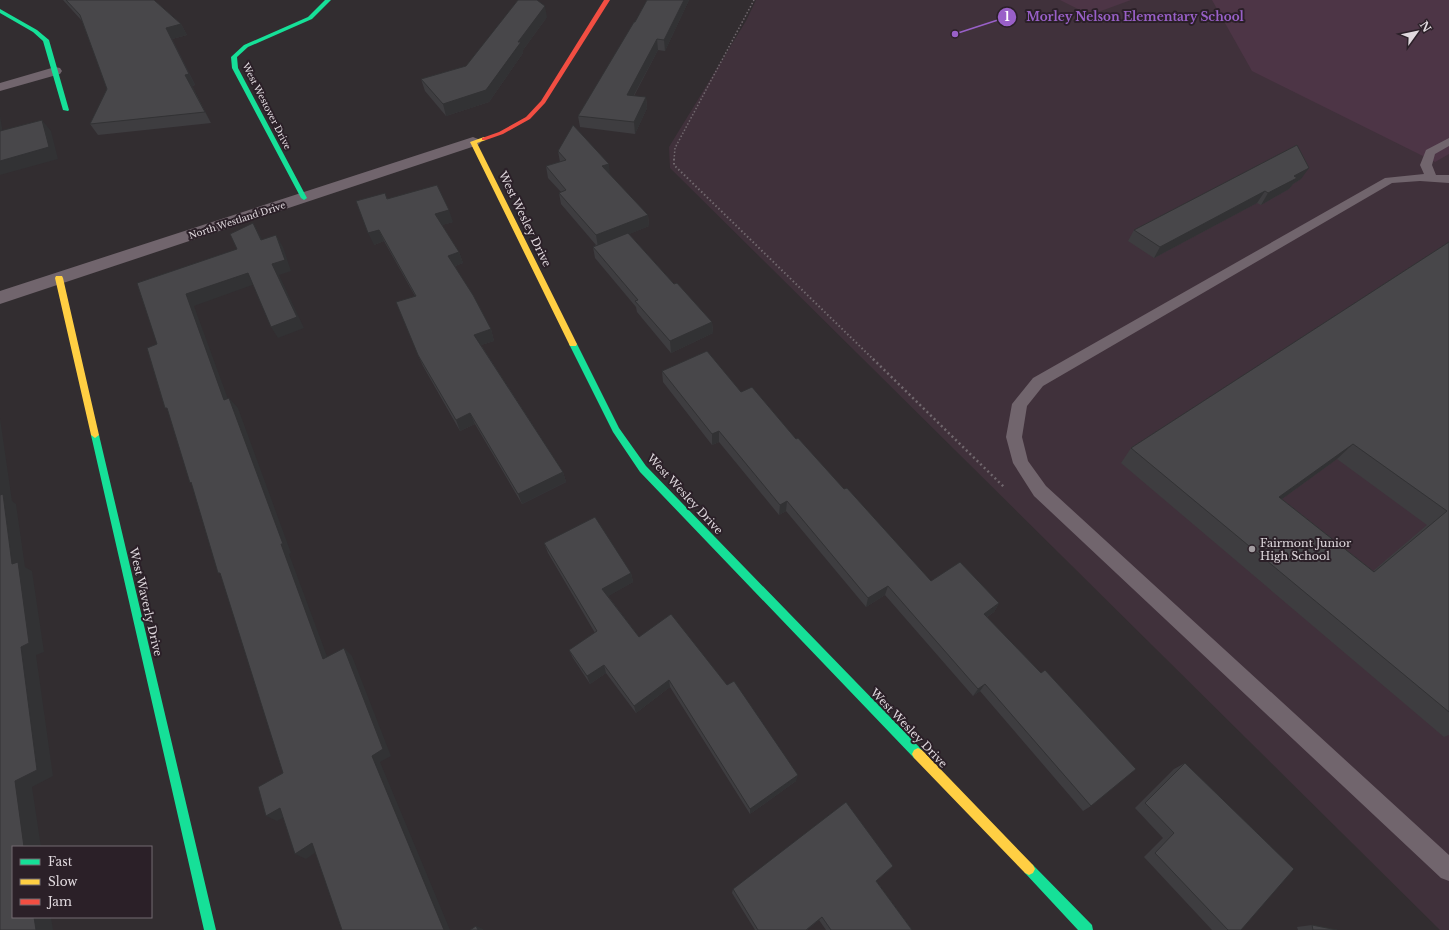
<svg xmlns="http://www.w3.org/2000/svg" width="1449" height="930" viewBox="0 0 1449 930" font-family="'Libre Baskerville',serif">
  <rect width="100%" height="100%" fill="#322d30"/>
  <path fill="#40313b" d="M756,0H1449V930H1440L670,168L669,147L746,21Z"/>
  <path fill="#4d3546" d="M1060,0H1131L1090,15Z
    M1212,0H1449V154L1435,162L1252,71Z"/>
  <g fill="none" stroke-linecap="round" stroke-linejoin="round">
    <path stroke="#71686e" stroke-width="1.5" stroke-dasharray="1.5 2" stroke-linecap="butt" d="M674,160L675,148L754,0"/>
    <path stroke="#71686e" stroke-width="2" stroke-dasharray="1.5 2.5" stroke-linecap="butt" d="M674,159V165L874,360"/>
    <path stroke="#71686e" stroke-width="2.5" stroke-dasharray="2 3" stroke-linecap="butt" d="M873,359L1004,487"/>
    <path fill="#71656d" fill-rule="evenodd" d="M1449,138V146L1435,154L1432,165L1436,175H1449V183L1420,181L1392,183L1043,386L1027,406L1022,437L1028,461L1046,486L1449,855V881L1441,878L1034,496L1013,463L1006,437L1012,404L1033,378L1385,178L1424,174L1420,165L1426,150Z"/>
    <path fill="#71656d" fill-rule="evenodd" d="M55,67L60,68L62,71L60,74L0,91V83Z
      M473,137L478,139L481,142L478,145L0,304V291Z"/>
    <path fill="#16e098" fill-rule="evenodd" d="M325,0H331L312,19L248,47L237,57L238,68L307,198L304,200L301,198L232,68L231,57L244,45L308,17Z
      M0,9L37,30L49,40L69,110L68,111L63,110L43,41L33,32L0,13Z
      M573,341L577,344L619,428L646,466L922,750L924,754L922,758L918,760L914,758L640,472L613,432L569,344Z
      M95,432L99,435L216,930H204L91,435Z
      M1029,863L1033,865L1092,925L1093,930H1078L1025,873L1023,869L1025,865Z"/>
    <path fill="#ffcf43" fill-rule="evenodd" d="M484,137L486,138V140L477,143L577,344L576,346H570L569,344L470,142Z
      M56,276H62L63,278L99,435L95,438L91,435L55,278Z
      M918,748L922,750L1033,865L1035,869L1033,873L1029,875L1025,873L914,758L912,754L914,750Z"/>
    <path fill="#f24e42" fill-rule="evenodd" d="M604,0H610L545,103L530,119L503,134L486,140H482V138L499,132L526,117L541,101Z"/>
  </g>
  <path fill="#3e3d40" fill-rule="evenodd" d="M63,0H154L181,24L187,35L172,39L195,85L192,86L211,123L98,135L90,124L107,89L82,21Z
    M647,0H689L665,51L658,50L634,96L646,97L647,108L635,134L580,127L578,116L635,22Z
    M547,17L523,50V53L489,102L446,116L425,91L421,79L466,66Z
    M558,151L610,175L648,215L649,226L629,234L674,284L712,322L713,333L671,353L637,312L636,307L595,258L593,247L596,245L561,204L559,193L561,192L548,178L546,166L560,162Z
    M1301,179L1293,184L1289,189L1261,205L1257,203L1154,258L1128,241L1134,230Z
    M387,198L453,222L442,225L459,252L463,263L455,266L491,329L494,341L481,345L563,472L566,482L522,504L475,424L460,431L423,366L418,355L415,296L384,241L374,245Z
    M1449,242V735L1444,737L1121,463L1131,448ZM1337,459L1427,525L1373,571L1282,499Z
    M662,371L741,392L796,439L931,581L999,603L994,612L987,617L1091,806L1083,811L980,691L973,696L885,595L866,607L786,511L779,515L719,442L712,445L663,382Z
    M544,543L631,573L633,582L608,596L639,637L796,781L750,814L670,687L636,713L606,673L590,684L573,658L569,650L595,633L548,553Z
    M1185,763L1241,930H1212L1144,857L1163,838L1135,808L1174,769Z
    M889,870L876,881L912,930H826L819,920L807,930H755L732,893L733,889Z
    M1312,925L1337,930H1298L1297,927Z"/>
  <path fill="#323234" d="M684,0H689L665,51L664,40Z
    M545,6L547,17L523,50V53L489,102L446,116L443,104L518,42Z
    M181,24L187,35L172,39L195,85L192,86L211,123L185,75L166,28Z
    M657,39L658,50L628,106L627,95Z
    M646,97L647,108L635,134L634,122Z
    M0,116L5,144L0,137Z
    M42,120L51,131L58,159L0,175V161Z
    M609,164L610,175L602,166Z
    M1309,168L1301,179L1293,184L1289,189L1261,205L1268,193L1294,176Z
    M1265,191L1257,203L1154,258L1160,247Z
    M449,210L453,222L439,226L435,214Z
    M648,215L649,226L598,247L596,235Z
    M253,223L260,235L268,252L261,240Z
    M379,230L384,241L374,245L368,233Z
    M276,235L283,247L291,271L279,275L304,328L278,338L271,327L272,264Z
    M459,252L463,263L452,267L448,256Z
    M248,273L255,284L194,306L232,410L224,400L186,294Z
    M712,322L713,333L671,353L670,341Z
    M491,329L494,341L478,346L474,335Z
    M229,398L238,408L291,553L289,554L331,667L323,659L281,544Z
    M470,413L475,424L460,431L456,420Z
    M0,418L12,501L16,504L25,567L32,571L44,652L36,655L53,776L32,787L41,847H24L15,781L21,647L12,564L0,495Z
    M719,431V442L712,445V434Z
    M1353,444L1337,459L1264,512L1279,497Z
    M563,472L566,482L522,504L518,494Z
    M787,501L786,511L779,515L780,505Z
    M631,573L633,582L605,598L602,589Z
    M888,586L885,595L866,607L868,598Z
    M999,603L994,612L979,622L984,614Z
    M344,648L352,656L391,756L380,762L450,930H444L372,756Z
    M604,665L606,673L590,684L587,676Z
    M669,680L670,687L636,713L634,706Z
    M985,684L980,691L973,696L978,689Z
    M798,775L796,781L750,814V809Z
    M280,808L290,814L277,821L266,816Z
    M312,843L322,848L306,859L295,854Z
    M34,917H51L53,930H36Z
    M822,917L819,920L807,930H806Z
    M476,926L483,929V930H478Z"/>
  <path fill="#48474a" stroke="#323234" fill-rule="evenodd" d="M66,0H154L181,24L166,28L189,74L185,75L205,112L90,124L107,89L80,15Z
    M518,0H537L545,6L518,42H521L486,90L443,104L421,79L466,66Z
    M647,0H684L664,40L657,39L627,95L646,97L634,122L578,116L634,22H635Z
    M42,120L49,147L0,161V131Z
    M573,125L609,164L602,166L648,215L596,235L559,193L566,190L546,166L566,160L558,151Z
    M1297,145L1309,168L1294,176L1297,178L1268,193L1265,191L1160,247L1134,230Z
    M437,185L449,210L435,214L459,252L448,256L473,295L491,329L474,335L563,472L518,494L470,413L456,420L418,355L396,302L416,296L379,230L368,233L356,201L385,193L387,199Z
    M253,223L261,240L276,235L285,260L272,264L297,317L271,327L248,273L186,294L224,400L229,398L283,544H281L323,659L344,648L383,749L372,756L444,930H342L312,843L295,854L280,808L266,816L258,787L283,773L220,573H218L191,482L190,483L167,408H165L147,348L157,344L137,283L237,249L230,234Z
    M628,233L674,284L677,283L712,322L670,341L635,301L638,300L593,247Z
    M1449,242V712L1131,448ZM1353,444L1447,511L1374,572L1279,497Z
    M707,351L741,392L752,387L796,439L798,438L844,489L847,488L931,581L960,562L999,603L984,614L1041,673L1045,670L1136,769L1091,806L985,684L978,689L888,586L868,598L787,501L780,505L719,431L712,434L662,371Z
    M3,494L12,564L18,562L29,643L21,647L37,770L15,781L24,847H13V917H34L36,930H0V495Z
    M595,517L631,573L602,589L639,637L671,614L727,685L734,681L798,775L750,809L669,680L634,706L604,665L587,676L569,650L597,631L544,543Z
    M1185,763L1294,869L1241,930H1228L1155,853L1174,833L1145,803Z
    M846,802L893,866L876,881L912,930H831L822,917L806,930H758L733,889Z
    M1312,925L1337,930H1313Z
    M476,926L478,930H470Z"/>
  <circle fill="#a39da1" stroke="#2b2028" stroke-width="1.5" cx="1252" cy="549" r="4"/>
  <g text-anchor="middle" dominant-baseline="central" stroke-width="4" stroke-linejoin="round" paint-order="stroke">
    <g font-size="9" fill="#e0d9de" stroke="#2b2028">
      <text transform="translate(267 106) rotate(63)">West Westover Drive</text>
      <text transform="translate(237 220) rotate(-18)">North Westland Drive</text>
    </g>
    <g font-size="11" fill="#e0d9de" stroke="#2b2028">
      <text transform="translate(525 219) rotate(64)">West Wesley Drive</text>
      <text transform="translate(685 494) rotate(47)">West Wesley Drive</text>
      <text transform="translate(146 602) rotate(77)">West Waverly Drive</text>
      <text transform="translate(909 728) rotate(46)">West Wesley Drive</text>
    </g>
    <g font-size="11" fill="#e0d9de" stroke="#2b2028" text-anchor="start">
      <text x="1260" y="543">Fairmont Junior<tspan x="1260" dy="13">High School</tspan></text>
    </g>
  </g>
  <path fill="none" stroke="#9960c8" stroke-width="1.5" d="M955 34L1007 17"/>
  <g fill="#9960c8" stroke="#2b2028" stroke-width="1.5">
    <circle cx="955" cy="34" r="4"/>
    <circle cx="1007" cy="17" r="10"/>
  </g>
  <g font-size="12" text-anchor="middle" font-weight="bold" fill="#fff">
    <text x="1007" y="21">1</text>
  </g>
  <g font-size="12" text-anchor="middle" font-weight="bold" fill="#9960c8" stroke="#2b2028" stroke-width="4" stroke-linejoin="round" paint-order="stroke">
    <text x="1135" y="21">Morley Nelson Elementary School</text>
  </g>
  <rect x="12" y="846" width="140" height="72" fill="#2b2028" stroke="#736a71"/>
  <rect x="20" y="859" width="20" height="6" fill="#16e098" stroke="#736a71"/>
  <text x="48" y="866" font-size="12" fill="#e0d9de">Fast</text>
  <rect x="20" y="879" width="20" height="6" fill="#ffcf43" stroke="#736a71"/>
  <text x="48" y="886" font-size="12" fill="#e0d9de">Slow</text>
  <rect x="20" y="899" width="20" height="6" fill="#f24e42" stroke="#736a71"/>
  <text x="48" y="906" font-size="12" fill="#e0d9de">Jam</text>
  <g transform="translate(1417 32) rotate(57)" stroke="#2b2028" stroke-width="3" paint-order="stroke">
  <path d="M0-3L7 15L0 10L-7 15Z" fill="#e0d9de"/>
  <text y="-6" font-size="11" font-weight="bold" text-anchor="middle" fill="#e0d9de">N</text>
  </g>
</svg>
